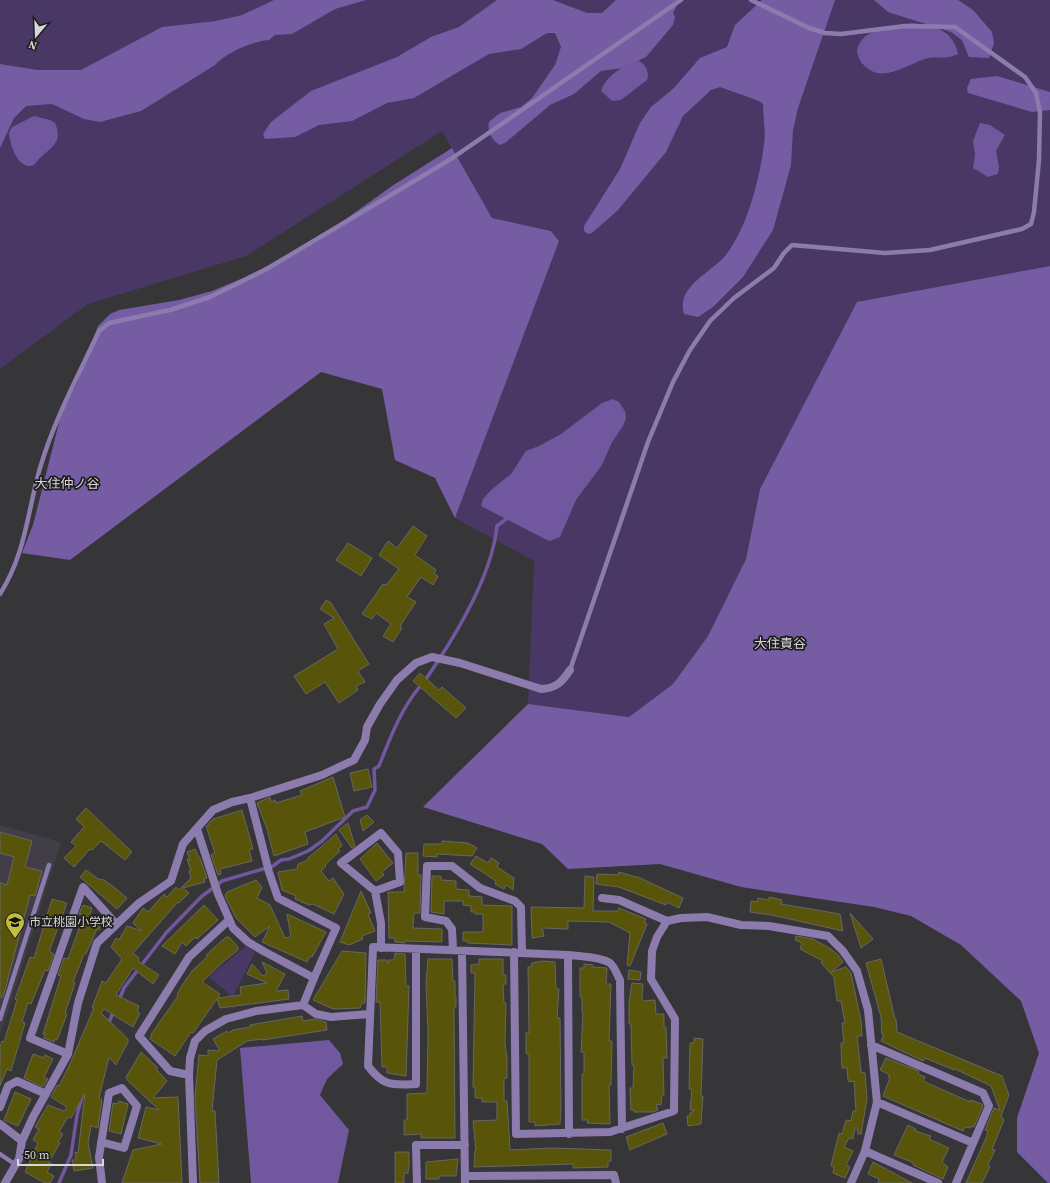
<svg xmlns="http://www.w3.org/2000/svg" width="1050" height="1183" viewBox="0 0 1050 1183" font-family="'Source Serif 4','Noto Sans JP',serif">
  <rect width="100%" height="100%" fill="#363538"/>
  <path fill="#413e47" d="M0,825L61,842L0,1036Z"/>
  <path fill="#493866" d="M0,0H1050V266L857,303L760,489L746,559L708,636L673,684L629,717L528,704L534,561L455,518L559,241L551,231L492,218L442,131L246,256L88,304L0,369Z
    M246,946L255,952L233,997L235,1008L232,1009L228,993L209,977Z"/>
  <path fill="#755ca3" d="M274,0H366L335,9L292,34L275,35L269,40C254,41 225,53 215,65L141,111L100,122L84,119L52,104L26,106L14,118L0,148V64L37,70H81L162,27L216,21L242,15Z
    M497,0H553L587,13H602L616,0H680L673,13L675,17L673,25L646,57L622,68L601,71L574,94L550,105L505,143L499,145C491,138 487,132 489,122L500,113L521,107L532,98L555,65L561,47L555,33H547L521,49L489,54L414,98L387,103L352,121L319,125L295,137L265,139L263,134L271,122L311,91L397,57L431,37L459,27Z
    M762,0H835L798,108L793,130L791,165L773,230L743,277L713,307L698,317L684,314C676,287 709,274 725,256C747,229 760,178 764,144C766,132 763,117 763,104L759,101L720,87L711,90L683,116L666,152L618,210L592,233L588,234L584,231V226L620,169L640,123L651,107L674,88L700,58L727,47L735,25Z
    M874,0H958L973,10L992,32L994,43L989,58L969,57L962,40L951,32L888,12Z
    M997,76L1050,92V110L1032,112L968,93L967,88L971,79Z
    M452,148L492,218L551,231L559,241L455,518L435,478L395,460L382,389L321,372L70,560L22,553L33,525L62,411L77,383L98,326L110,314L119,310L179,300L212,291L243,278L308,246L392,186Z
    M1050,266V1183H1048L1017,1152V1118L1039,1053L1021,1001L961,945L911,916L874,907L741,887L660,864L568,869L542,844L423,807L528,704L629,717L673,684L708,636L746,559L760,489L857,302Z"/>
  <path fill="#71579e" d="M911,23C933,25 953,29 958,54C944,60 940,56 928,58C909,63 885,83 867,68C861,63 858,59 857,50C864,25 890,31 911,23Z
    M636,60C645,62 650,72 647,80L621,100L612,101L601,91C606,76 623,66 636,60Z
    M34,116L50,120L55,123C65,146 46,148 34,165C18,171 10,145 9,133L12,127Z
    M980,123L990,125L1005,135L996,151L999,167L998,174L988,177L973,168L975,155L973,141Z
    M613,399L619,402L625,411L626,418L623,426L612,442L602,465L576,500L560,537L550,541L545,539L481,506L483,499L491,490L511,474L526,451L539,446L561,434L602,403Z
    M329,1040L340,1053L343,1064L327,1079L320,1095L349,1130L338,1183H251L240,1048Z"/>
  <g fill="none" stroke-linecap="round" stroke-linejoin="round">
    <path stroke="#71579e" stroke-width="3.5" d="M119,1000L124,988L166,933L201,897L222,881L273,866L281,860L289,859L308,851L322,841L353,811L367,807L375,790L374,769L379,766C388,743 398,717 412,697C418,688 426,680 432,670C459,630 492,574 497,526L509,517
      M108,1024L114,1011
      M59,1183L71,1155L77,1115L82,1097"/>
  </g>
  <path fill="#58540a" stroke="#676763" d="M413,526L427,536L415,555L436,570L434,574L438,576L433,585L421,577L407,597L416,602L400,626L402,628L393,642L383,636L391,624L376,613L372,619L362,614L383,584L386,585L399,569L379,555L388,541L397,548Z
    M348,543L372,558L361,576L336,560Z
    M326,600L331,603L369,664L358,671L365,682L356,686L358,690L339,703L325,682L306,694L294,676L338,649L324,624L334,618L320,609Z
    M420,673L439,690L442,687L466,708L456,718L413,681Z
    M368,769L372,787L354,791L350,773Z
    M333,777L345,817L305,832L308,844L274,856L267,829L257,803L270,797L271,802L275,800L276,803L302,795L300,791Z
    M86,808L132,852L125,860L101,841L92,850L90,849L74,867L64,858L76,846L71,842L84,827L76,819Z
    M242,810L253,849L249,850L252,861L220,869L221,874L218,875L211,855L215,853L206,826L209,825V823L213,819Z
    M367,815L374,822L363,831L360,820Z
    M348,823L355,846L352,848L339,830Z
    M0,832L32,841L25,867L42,871L35,896L30,895L3,997H0V883L7,885L14,857L0,853Z
    M336,834L342,846L338,849L340,851L325,865L326,866L321,871L329,881L333,878L344,894L334,914L313,904L309,905L295,899L296,896L282,890L278,872L297,869L298,864L308,860V858Z
    M442,841L468,843L477,848L472,856L437,854V857L423,856L424,844H442Z
    M377,843L393,863L382,872L384,875L376,881L360,859Z
    M195,849L199,858H200L207,878L204,879L205,882L183,888L189,893L179,903L178,902L133,953L139,958L138,961L159,975L153,984L133,968L116,995L139,1006L137,1011L140,1013L133,1027L104,1009L101,1013L128,1039V1042L116,1065L109,1057L99,1098L102,1100L98,1128L91,1126L88,1143L93,1168L74,1171L72,1160H76L75,1152L78,1153L85,1093L71,1118L68,1117L59,1132L63,1134L58,1142L60,1143L48,1164L52,1163L47,1172L54,1176L50,1183H45L25,1172L38,1143L33,1140L39,1129L35,1127L48,1105L64,1111L67,1107L51,1097L57,1085L59,1086L69,1066L94,1008H92L102,981L106,983L122,959L111,947L116,938L119,940L127,926L142,931L133,923L143,908L148,912L164,894L167,897L176,887L179,890L191,878L189,871H191L187,859L190,860L187,852Z
    M406,853H418V875H421L420,913H414L413,928L442,929V942L405,941V943L395,942V938H389L388,892H404Z
    M476,856L488,863L491,858L499,863L497,867L514,878L513,890L506,885L504,889L495,884L496,881L470,864Z
    M86,870L97,878L101,880L102,879L110,884L127,898L117,909L80,877Z
    M619,872L640,878L683,898L679,908L667,902L666,905L645,897L619,887L596,884L597,874L618,875Z
    M432,876H441V880L456,881V889L469,890V896L482,897V905L512,906V945L468,943V941H463V932H483V914H475V912H471V906L463,905V901H444V914L431,912Z
    M585,876L594,877L593,911H618L619,908L646,919L644,922L647,924L630,966L627,965L630,933L609,922L568,921V929L542,928L544,936L532,938L531,907L584,908Z
    M256,880L262,887L257,898L270,905L285,938L291,937L287,914L326,932L312,957L310,956L307,962L262,942L270,926L255,937L236,918L225,896L227,892Z
    M361,891L371,913L368,914L375,931L362,936L363,939L349,945L340,942Z
    M769,897L782,900L781,904L840,914L843,931L772,915L750,912L751,901L757,902L758,898L769,900Z
    M52,899L67,903L50,949V952L54,954L48,971L45,970L31,1004L28,1003L22,1022L25,1023L11,1071L7,1069L0,1086V1047L2,1041L4,1042L17,1000L15,999L30,957L34,958Z
    M83,905L92,908L90,915L102,919L99,930L97,929L86,954H84L73,982L75,983L65,1013L67,1014L57,1040L55,1039L54,1042L44,1038L45,1034H43L61,976L58,975L64,958L68,959L84,915L79,914Z
    M204,905L218,920L197,939L195,937L186,946L182,942L175,954L162,946Z
    M850,913L873,939L861,948Z
    M796,936L813,939L831,949L838,955L843,962L831,972L846,967L851,973L861,1021L862,1036H857L861,1072L865,1073L867,1099L861,1134H858L857,1128H855L853,1139L849,1138L844,1147L853,1151L846,1165L850,1167L845,1178L833,1173L834,1167L831,1166L839,1133L842,1134L846,1120L851,1121L853,1111H856L854,1081L849,1082L848,1080L847,1068H842L841,1046V1043H844L842,1023H845L841,1001H837L834,977L821,963L823,961L800,949L802,943L795,940Z
    M226,937H229L238,947V950L223,962L202,982L220,994L218,998L241,995L240,987L267,983L247,974L252,964L263,976L267,973L262,962L285,974L276,991L288,990L289,999L220,1008L217,999L193,1033L191,1032L175,1056L150,1039L152,1033L178,996L177,995L181,987L192,971L207,957L206,955Z
    M342,951L366,953L365,1003H362L360,1008L333,1009L313,1000Z
    M395,953L405,954L406,986H409L406,1076L387,1073V1067H382L380,1002H376L378,960H386L388,964V960H394Z
    M428,959H452L453,981H455V997H456V1007H454L455,1138H421V1134L404,1135V1120H407V1094L427,1093L428,1032L426,984Z
    M479,959H503V975H506V984H503L504,1003H506L505,1044L507,1058V1078H504V1101H507L510,1150L552,1148L611,1150V1161H608V1167L573,1168V1164L474,1167L475,1150H476L473,1121L497,1120V1102H482V1098H475V1087H473L475,973H471V965L479,964Z
    M881,959L895,1019H896L897,1032L1002,1076L1009,1095L1001,1116L1004,1120L992,1149L995,1150L988,1165L990,1167L982,1183H966L986,1138L988,1131L985,1130L994,1108L1000,1110L991,1086L955,1069L954,1070L925,1058L923,1061L881,1041L884,1034H882L881,1017L866,963Z
    M543,961L555,962L556,989H559L557,1018H560L561,1110L560,1124L535,1126V1122H529V1054H526V1033H529L528,967H531L532,963Z
    M584,964L593,965V967L607,968L606,984H611L609,1041H612L611,1085H609L610,1124L587,1123L588,1120H582V1074H584V1052H581L583,1012H582V997H580V968H584Z
    M629,970L641,972L640,980L628,979Z
    M632,983L643,984L642,999L644,1001L655,1000L656,1014H664V1027H666L667,1058H663L664,1095H662L661,1105L656,1104L658,1110L654,1112H634V1110H631L630,1088H633L634,1065H632L631,1024H629V1002Z
    M302,1016L303,1021L315,1019L326,1022L327,1030L262,1040V1039L247,1041L217,1060L212,1111H215L219,1183H200L195,1096L199,1055L208,1056V1050L220,1051L213,1039L227,1031L228,1033L233,1030L250,1027V1025Z
    M694,1038L703,1039L701,1096H703L701,1124L688,1126L687,1116H690V1113L695,1110H690L692,1089H689L690,1043H694Z
    M141,1052L158,1068L156,1069L167,1081L153,1098L178,1097L182,1183H122L133,1150L162,1144L138,1138L146,1107L159,1110L128,1081L126,1077Z
    M33,1054L44,1058L45,1055L53,1059L44,1077L48,1079L43,1087L24,1078Z
    M886,1058L919,1071L918,1074L925,1077L923,1081L970,1102V1100L982,1104L983,1106L974,1127L971,1126L970,1128L965,1127L963,1131L883,1096L890,1078L888,1077L890,1075L880,1070Z
    M15,1092L31,1099L18,1126L4,1120Z
    M119,1101L128,1104L121,1134L109,1131L113,1103L118,1104Z
    M663,1123L667,1134L630,1150L626,1137Z
    M908,1125L916,1129L915,1131L931,1136L929,1139L949,1148L942,1162L948,1167L943,1179L913,1165L914,1163L894,1155Z
    M395,1152H409V1166L408,1173H404V1183H395Z
    M458,1159L456,1176H439V1179H426V1162Z
    M873,1162L912,1183H878L879,1179L868,1174Z"/>
  <g fill="none" stroke-linecap="round" stroke-linejoin="round">
    <path stroke="#8c7cae" stroke-width="4.5" d="M0,594C26,553 27,513 40,468C54,420 78,376 99,331L109,323L170,310L210,297L265,270L451,159L681,0
      M570,670L648,442L673,382L690,350L710,321L734,298L774,268L784,253L792,245L885,253L930,250L1022,229L1031,224L1034,212L1039,160L1040,112L1036,93L1025,77L955,27L905,26L841,34L825,33L809,28L751,0
      M0,1019L49,865
      M0,1154L16,1165"/>
    <path stroke="#8c7cae" stroke-width="8" d="M250,798L269,872L278,898L336,928L314,978
      M197,829L218,894L233,928L248,942L265,952L314,978L303,1005
      M375,891L400,882L398,853L381,833L341,863L375,891L381,923V948
      M602,898L619,900L667,921
      M416,949V1084C392,1085 384,1087 368,1066L373,947L568,955C578,956 602,957 610,963C615,967 617,975 620,980L622,1129
      M453,950L452,929L446,921L425,917L427,866H452L480,888L515,901L521,907L522,953
      M462,951L465,1183
      M514,952L516,1134L610,1132L674,1111L675,1019L651,979L652,951L657,937L667,921L681,918L707,917L741,925L769,926L828,936L843,951L857,971L868,1010L877,1102L865,1151L851,1183
      M568,955L569,1134
      M871,1045L983,1093L989,1106L956,1183
      M68,1054L30,1038L83,887L116,924
      M189,1075L170,1071L139,1036L189,957L229,920
      M877,1102L973,1143
      M0,1107L8,1086L17,1081L46,1094
      M0,1124L22,1141
      M101,1142L124,1148L137,1106L122,1088L109,1093L99,1157L102,1183
      M865,1151L938,1183
      M465,1176L614,1175L616,1183
      M5,1183L19,1159L22,1141L33,1117L68,1054L78,1003L97,943L139,903L171,881L183,844L213,810L232,802L250,798L322,775L354,760L365,740L367,727L380,704L397,680L416,663L432,657L460,663L541,689C557,688 562,682 570,670
      M193,1183L189,1075L190,1058L195,1041L205,1031L226,1019L256,1011L303,1005L316,1014L331,1017L369,1014
      M417,1183L416,1145H465"/>
  </g>
  <defs>
    <g id="school-pin" transform="scale(1)"><path d="M0 17L-7.5 6A9.5 9.5 0 1 1 7.5 6Z" fill="#c3bd3e" stroke="#1d1d1e"/><path d="M0-5L7-2L0 1L-7-2ZM-4 1L0 2.5L4 1V4Q0 6-4 4Z" fill="#111"/></g>
  </defs>
  <g fill-rule="evenodd">
    <use href="#school-pin" x="15" y="922"/>
  </g>
  <g text-anchor="middle" dominant-baseline="central" stroke-width="3.5" stroke-linejoin="round" paint-order="stroke">
    <g font-size="12" fill="#d7d6d8" stroke="#1d1d1e" text-anchor="start">
      <text x="29" y="922">市立桃園小学校</text>
    </g>
    <g font-size="13" fill="#d7d6d8" stroke="#1d1d1e">
      <text x="67" y="483">大住仲ノ谷</text>
      <text x="780" y="643">大住責谷</text>
    </g>
  </g>
  <g transform="translate(36 36) rotate(199)" stroke="#1d1d1e" stroke-width="3" paint-order="stroke">
  <path d="M0-3L7 15L0 10L-7 15Z" fill="#d7d6d8"/>
  <text y="-6" font-size="11" font-weight="bold" text-anchor="middle" fill="#d7d6d8">N</text>
  </g>
  <path d="M18 1159v6h85v-6" fill="none" stroke="#d7d6d8" stroke-width="2"/>
  <text x="24" y="1159" font-size="12" fill="#d7d6d8" stroke="#1d1d1e" stroke-width="3" paint-order="stroke">50 m</text>
</svg>
